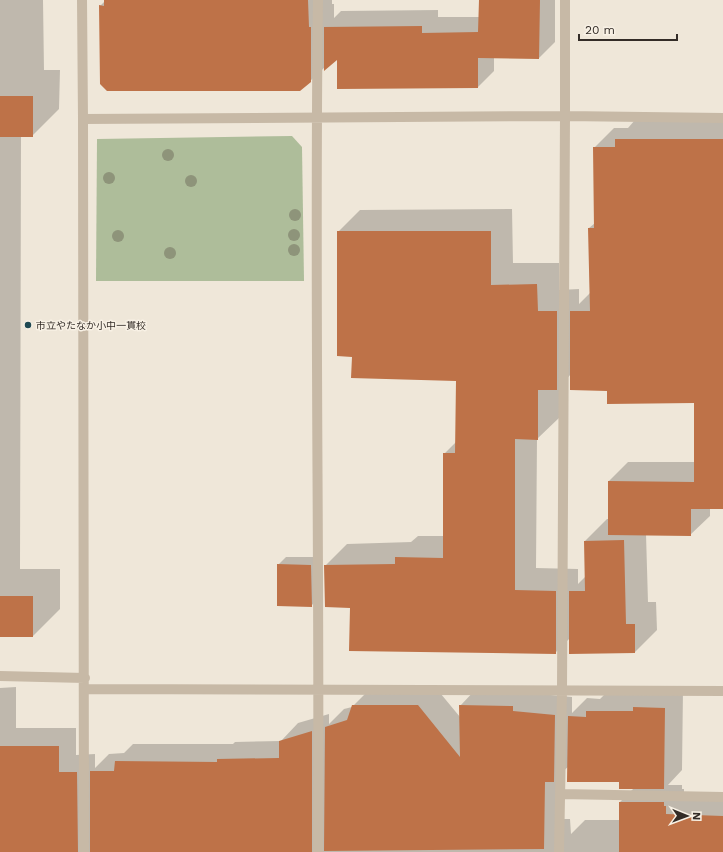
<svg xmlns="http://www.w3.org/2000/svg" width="723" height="852" viewBox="0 0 723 852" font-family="'Work Sans','Noto Sans JP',sans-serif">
  <rect width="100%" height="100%" fill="#efe7d9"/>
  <path fill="#aebd9a" d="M292,136L302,147L304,281H96L97,139Z"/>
  <path fill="#0003" fill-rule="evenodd" d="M0,0H43L44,70H60L59,109L32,136H21L20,569H60V609L33,636H0Z
    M106,0H332V4H334V18L341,11L438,10V17H479L480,0H555V42L539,58L494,57V71L478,87L338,58L325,67L310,81L100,6Z
    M723,119V508H710V516L690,535L646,534L648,602H656L657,630L635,652L570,638L555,653L351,607L325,566L347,544L411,542L418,536H444V454L456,442L457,380L353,356L338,232L360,210L512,209L513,263H559V290L579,289V304L590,293L589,228L595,223L594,148L614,128H628L635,120ZM571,374L608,390L695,402V462H628L609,481V519H607L585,541L586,576L578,584V569L536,568L537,439L560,417V386Z
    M286,557H319V598L311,606L278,565Z
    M16,687V728H76V755L95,754V768L109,754L124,753L133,744H233L235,742L281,741L298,723L329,714V724L344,709L352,707L371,688H436L460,717V706L477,688L572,697V713L587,698L600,699L606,693L683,690L682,770L668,785H682V789H684V796L723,798V852H0V688ZM568,767L620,780L634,788L620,802V820H585L571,834L570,819H562V772Z"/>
  <path fill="#be7248" d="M104,0H308L309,27H311V82L300,91H107L100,84L99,5L104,6Z
    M479,0H540L539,59L478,58V88L337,89V60L324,71V27L422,26V33L478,32Z
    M0,96H33V137H0Z
    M615,139H723V509H691V536L608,535V481L694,482V403L607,404V391L570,390V311H590L588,228H594L593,147H615Z
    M337,231H491V285L537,284L538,311H557V390H538V440L515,439V590L556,591V654L349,651L350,608L325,607L324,565L395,564V557L443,558V453H455L456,381L351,378L352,357L337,356Z
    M624,540L626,624H635V653L569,654V591H585L584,541Z
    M277,564L311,565L312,607L277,606Z
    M0,596H33V637H0Z
    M352,705H418L460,757L459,705L513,706V711L555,715L554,782H545L544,849L324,851L325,727L347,720Z
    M633,707L665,708L664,789H619V782H567L568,716L586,717V711H633Z
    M312,731V852H90V771H114L115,761L217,762V759L279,758V741Z
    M0,746H59V772H77L78,852H0Z
    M619,802H664V806H666V814L723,816V852H619Z"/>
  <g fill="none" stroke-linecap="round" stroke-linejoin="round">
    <path stroke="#c7b9a6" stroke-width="10" d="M82,0L83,119L84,852
      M565,0V116L723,118
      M83,119L565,116L562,689L559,852
      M0,676L85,678
      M84,689L723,691
      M560,794L723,797
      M318,852C320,568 314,284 318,0"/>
  </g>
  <g fill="#8e947a">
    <circle cx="168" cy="155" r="6"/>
    <circle cx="109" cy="178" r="6"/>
    <circle cx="191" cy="181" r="6"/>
    <circle cx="295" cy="215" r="6"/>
    <circle cx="294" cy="235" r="6"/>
    <circle cx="118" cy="236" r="6"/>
    <circle cx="294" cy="250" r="6"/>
    <circle cx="170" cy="253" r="6"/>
  </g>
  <circle fill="#1f4952" stroke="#f8f1e5" stroke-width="1.5" cx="28" cy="325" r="4"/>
  <g text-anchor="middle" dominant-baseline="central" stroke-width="3" stroke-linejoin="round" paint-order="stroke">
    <g font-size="10" fill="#332c27" stroke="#f8f1e5" text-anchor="start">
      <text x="36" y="325">市立やたなか小中一貫校</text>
    </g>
  </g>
  <g transform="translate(687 816) rotate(91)" stroke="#f8f1e5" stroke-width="3" paint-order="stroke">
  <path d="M0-3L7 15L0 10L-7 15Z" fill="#332c27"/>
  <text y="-6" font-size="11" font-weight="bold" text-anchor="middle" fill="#332c27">N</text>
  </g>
  <path d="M579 34v6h98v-6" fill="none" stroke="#332c27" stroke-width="2"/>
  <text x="585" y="34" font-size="12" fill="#332c27" stroke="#f8f1e5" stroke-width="3" paint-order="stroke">20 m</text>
</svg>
